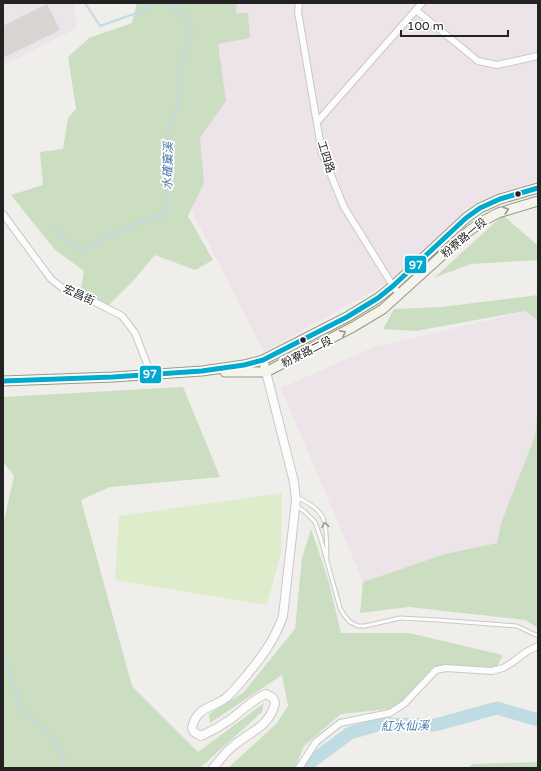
<svg xmlns="http://www.w3.org/2000/svg" width="541" height="771" viewBox="0 0 541 771" font-family="'Varela Round','Noto Sans TC',sans-serif">
  <rect width="100%" height="100%" fill="#f0eeeb"/>
  <path fill="#ede4e9" d="M3,3H74L77,28L3,66Z
    M203,3H538V183L478,201L384,285L264,352L178,184Z
    M525,311L538,321V405L535,436L501,523L497,543L445,554L363,582L281,388L372,348Z"/>
  <path fill="#ddeccb" d="M282,493L281,552L267,605L115,580L119,516Z"/>
  <path fill="#cbdec1" d="M137,3H237L236,13H248L250,38L218,44L226,101L200,138L204,183L188,216L213,260L195,270L155,255L133,281L105,309L80,295L84,271L55,250L11,195L43,185L40,152L63,149L68,118L76,109L68,57L89,38L132,23Z
    M503,215L538,246V260L471,264L434,278Z
    M538,295V321L525,311L416,331L383,329L394,309L441,307Z
    M183,387L220,477L110,487L81,500L132,686L198,752L264,703L262,712L200,768H3V525L14,476L3,462V397Z
    M538,405V628L525,620L409,607L360,613L363,582L445,554L497,543L501,523L535,436Z
    M311,529L328,579L341,633H409L503,655L495,671L444,665L432,668L398,708L341,714L304,746L295,768H228L276,724L288,706L282,675L210,723L209,714L243,693L295,629L302,558Z
    M538,762V768H467L473,764Z"/>
  <g fill="none" stroke-linecap="round" stroke-linejoin="round">
    <path stroke="#bfdbe3" stroke-width="2" d="M85,3L100,26L148,9L147,3
      M53,227L68,242L82,250L127,227L166,214L168,132L180,97V68L193,28L181,12L168,3
      M3,656L22,710L52,736L64,758L63,768"/>
    <path stroke="#bfdbe3" stroke-width="13" d="M307,768V765L350,733L381,724L435,725L497,708L538,720"/>
  </g>
  <path fill="#d7d4d2" d="M47,4L60,30L3,58V26Z"/>
  <g fill="none" stroke-linecap="round" stroke-linejoin="round">
    <g stroke="#c9c8c7" stroke-width="5">
      <path id="service" d="M296,497C331,512 325,524 327,557
        M296,506L304,511L315,522L320,536L340,608L344,615L350,622L358,626H365L400,618L438,620L517,626L538,636"/>
    </g>
    <g stroke="#c9c8c7" stroke-width="8">
      <path id="minor" d="M299,3L298,12L322,153L344,207L393,286L400,295
        M416,10L478,61L497,65L538,56
        M317,122L422,3
        M3,214L51,279L65,290L91,300L122,316L135,333L151,374
        M299,768L316,742L340,723L390,713L404,704L436,670L446,668L492,671L503,668L513,662L526,652L538,646"/>
    </g>
    <g stroke="#c9c8c7" stroke-width="10">
      <path id="tertiary" d="M213,768C219,761 225,753 232,747C250,731 269,728 275,703L273,698L266,694C252,700 243,710 231,719C221,726 212,731 201,736L194,732L192,728C197,705 213,709 227,697C234,691 240,683 246,676C262,657 275,639 283,616L296,500L294,482L263,360"/>
    </g>
    <g stroke="#999a82" stroke-width="11">
      <path id="secondary" d="M225,372H266L353,327L383,309L469,231L483,221L498,213L538,201
        M3,381L113,377L202,371L244,365L263,360L347,317L378,298L393,286L466,218L480,208L500,199L538,188"/>
    </g>
    <use href="#service" stroke="#fdfcfc" stroke-width="3"/>
    <use href="#minor" stroke="#fdfcfc" stroke-width="6"/>
    <use href="#tertiary" stroke="#fdfcfc" stroke-width="8"/>
    <use href="#secondary" stroke="#f4f4ed" stroke-width="9"/>
    <g stroke="#fff" stroke-width="8">
      <path id="bus-1" d="M3,381L113,377L202,371L244,365L263,360L347,317L378,298L393,286L466,218L480,208L500,199L538,188"/>
    </g>
    <use href="#bus-1" stroke="#00a9ce" stroke-width="5"/>
  </g>
  <defs><path id="oneway-chevron" d="M-2-3.5L2.5 0L-2 3.5" fill="none" stroke-width="1.6" stroke-linecap="round" stroke-linejoin="round"/></defs>
  <g stroke="#969692">
    <use href="#oneway-chevron" transform="translate(506 210) rotate(-17)"/>
    <use href="#oneway-chevron" transform="translate(343 333) rotate(-28)"/>
  </g>
  <use stroke="#9a9a9a" href="#oneway-chevron" transform="translate(325 525) rotate(-100)"/>
  <g fill="#222" stroke="#fff" stroke-width="1.5">
    <circle cx="518" cy="194" r="3.5"/>
    <circle cx="303" cy="340" r="3.5"/>
  </g>
  <g text-anchor="middle" dominant-baseline="central" stroke-width="3.5" stroke-linejoin="round" paint-order="stroke">
    <g font-size="11" fill="#222" stroke="#fff">
      <text transform="translate(326 157) rotate(73)">工四路</text>
      <text transform="translate(464 238) rotate(-40)">粉寮路一段</text>
      <text transform="translate(79 295) rotate(24)">宏昌街</text>
      <text transform="translate(307 352) rotate(-27)">粉寮路二段</text>
    </g>
    <g font-size="12" font-style="italic" fill="#4a7aab" stroke="#fff">
      <text transform="translate(168 166) rotate(-89)">水確窠溪</text>
      <text transform="translate(405 726) rotate(-1)">紅水仙溪</text>
    </g>
  </g>
  <g stroke="#fff" stroke-width="1.5">
    <rect x="404" y="255" width="23" height="19" rx="4" fill="#00a9ce"/>
    <rect x="139" y="365" width="23" height="19" rx="4" fill="#00a9ce"/>
  </g>
  <g font-size="11" text-anchor="middle" font-weight="bold" fill="#fff">
    <text x="416" y="269">97</text>
    <text x="150" y="378">97</text>
  </g>
  <rect width="541" height="771" fill="none" stroke="#222222" stroke-width="8"/>
  <path d="M401 30v6h107v-6" fill="none" stroke="#222222" stroke-width="2"/>
  <text x="407" y="30" font-size="12" fill="#222222" stroke="#ffffff" stroke-width="3" paint-order="stroke">100 m</text>
</svg>
